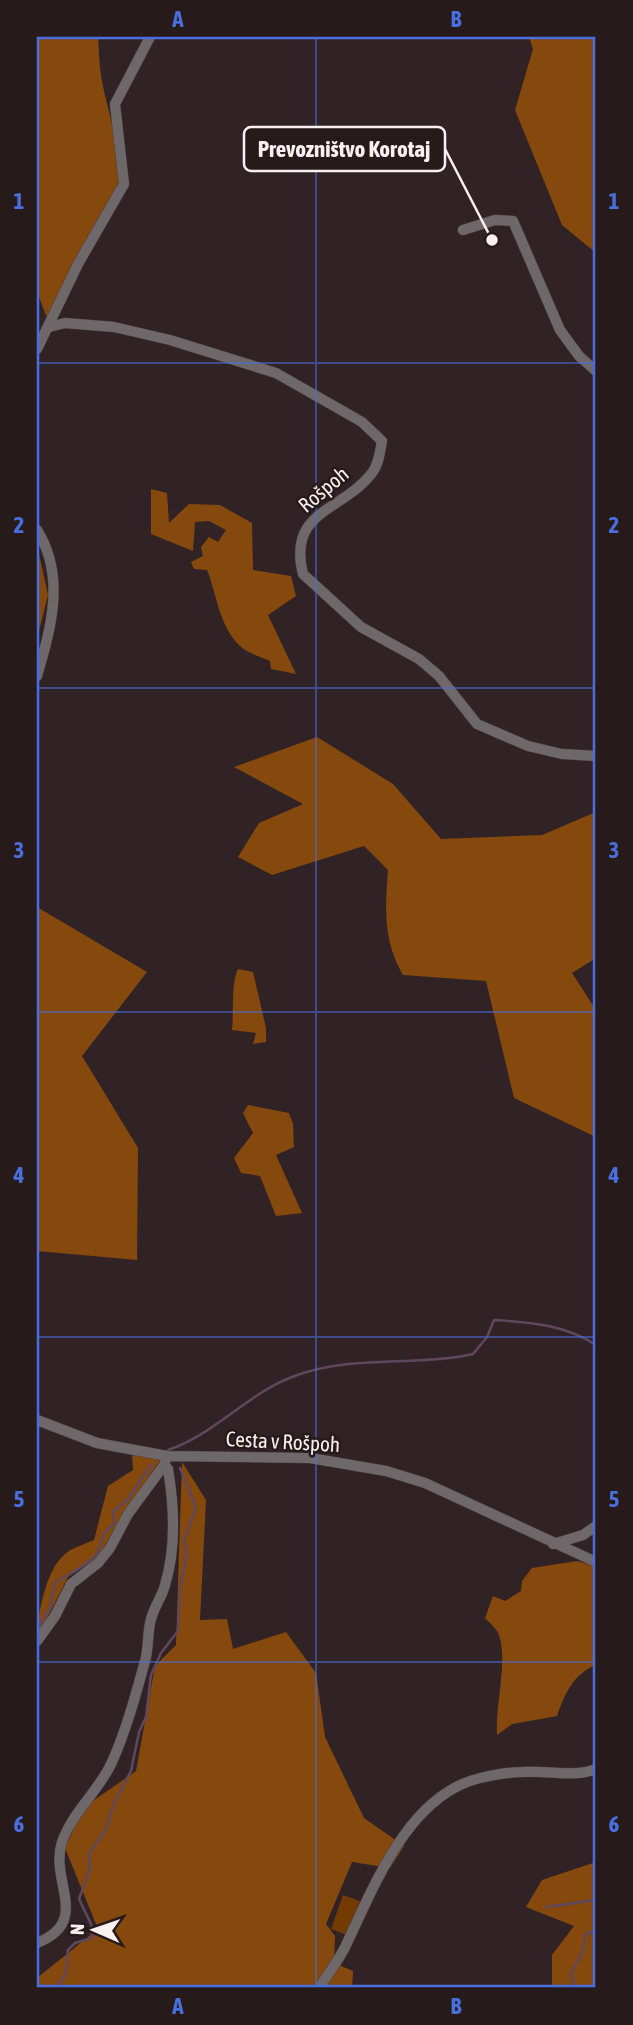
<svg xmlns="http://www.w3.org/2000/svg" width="633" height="2025" viewBox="0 0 633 2025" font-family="'Asap Condensed',sans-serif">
  <rect width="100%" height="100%" fill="#312325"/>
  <path fill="#743b00" d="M343,1895L360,1901L347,1935L331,1929Z"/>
  <path fill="#86490d" d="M37,37H98C99,50 99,63 101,75C108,119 125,149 116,195L47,318L37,292Z
    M529,37H596V253L562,225L515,110L533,49Z
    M151,489L167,493L169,523L189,504L220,505L252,523L253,570L291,576L296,596L268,615L296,674L271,669L270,661C261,657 247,653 240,646C219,626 217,595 207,570L194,569L191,562L203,556L201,547L209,537L218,542L226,530L209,521L195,522L193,551L151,534Z
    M37,545L48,595L37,639Z
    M317,737L393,784L441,839L542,835L596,812V958L572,973L596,1010V1137L514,1098L486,981L403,975C383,941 385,909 388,870L364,846L272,875L238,857L259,823L303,804L234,767Z
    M37,907L147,972L82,1056L138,1148L137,1260L37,1251Z
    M238,969L253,972L266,1028V1042L253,1044L256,1033L232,1030C234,1012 231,982 238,969Z
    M248,1105L289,1113L293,1124L294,1147L276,1155L302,1213L276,1216L260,1176L241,1173L234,1158L253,1133L243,1113Z
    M132,1454L161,1459L122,1515L99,1556L68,1577L37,1638C37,1616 46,1570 64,1555C71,1548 85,1544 94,1540L108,1486L133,1470Z
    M182,1462L206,1500L200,1620L227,1619L233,1649L286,1632L316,1673L325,1737L364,1818L404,1846L390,1868L352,1862L326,1924L335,1936L334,1963L353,1971L352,1988H37V1978L98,1929L65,1848L84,1807L136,1771L155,1666L176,1645Z
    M577,1561L596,1566V1665C574,1673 564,1695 557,1716L512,1724L497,1735C495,1705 508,1662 499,1635C497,1629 490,1623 485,1618L493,1596L505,1601L521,1591L522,1581L532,1568Z
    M596,1862V1988H552V1955L574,1926L526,1907L542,1880Z"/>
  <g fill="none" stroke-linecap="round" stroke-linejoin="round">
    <path stroke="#5f485f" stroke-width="2.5" d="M168,1450C214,1435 247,1394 292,1377C351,1354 414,1367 473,1354L487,1337L494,1320C530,1322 566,1325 596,1345
      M37,1629L50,1608L55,1582C65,1577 93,1562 97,1553C104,1538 99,1536 114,1524L113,1512L127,1500L152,1464
      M546,1907L596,1900
      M56,1988L66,1973L68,1950L75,1943L92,1938L91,1924L79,1899L90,1869L89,1854L107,1827L114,1803L131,1771L139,1732L146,1717L151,1675L161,1653L178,1631L180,1587L187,1555L184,1540L196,1507L180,1468
      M575,1988L571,1974L584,1948L585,1935L596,1930"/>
    <g stroke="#4d4042" stroke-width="11">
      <path id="minor" d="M463,230L495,220L513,221L560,330L579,356L596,371
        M49,327L65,323L114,327L170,340L276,373L362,422L382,441C380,451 379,464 372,473C342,512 287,510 303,574L361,627L419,659L439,676L477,724L528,746L562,754L596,756
        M37,349L78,264L124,184L115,104L150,37
        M37,530C66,576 51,628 37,676
        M37,1420L97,1443L167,1456L310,1458L386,1471L425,1483L596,1562
        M553,1544L583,1535L596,1526
        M37,1641L55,1616L71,1584L98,1563L110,1548L128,1514L164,1465
        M37,1943C92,1921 49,1881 62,1842C73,1811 99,1791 112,1762C126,1731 136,1694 145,1661C149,1648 147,1633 151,1619C154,1607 162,1597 165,1585C176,1549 174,1505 168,1469L164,1465L167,1456
        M319,1988C328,1974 340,1959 347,1943C375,1884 409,1795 480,1778C493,1775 508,1772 522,1772C546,1770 574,1778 596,1769"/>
    </g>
    <use href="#minor" stroke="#6e686b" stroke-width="10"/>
  </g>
  <path fill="none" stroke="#496edd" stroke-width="2" stroke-opacity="0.55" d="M316,37V1988M37,363H596M37,688H596M37,1012H596M37,1337H596M37,1662H596"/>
  <g text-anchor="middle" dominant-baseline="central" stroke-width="5" stroke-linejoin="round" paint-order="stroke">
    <g font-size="21" fill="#f9f0f1" stroke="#271a1b">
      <text transform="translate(323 489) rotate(-40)">Rošpoh</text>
      <text transform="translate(283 1441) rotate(3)">Cesta v Rošpoh</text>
    </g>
  </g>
  <path fill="none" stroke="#f9f0f1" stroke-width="2.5" d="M492 240L445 149"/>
  <circle fill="#f9f0f1" stroke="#271a1b" stroke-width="2.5" cx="492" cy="240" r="7"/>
  <rect fill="#271a1b" stroke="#f9f0f1" stroke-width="2.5" x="244" y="127" width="201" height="44" rx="7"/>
  <g font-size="23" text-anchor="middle" font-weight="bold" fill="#f9f0f1">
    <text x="344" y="157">Prevozništvo Korotaj</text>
  </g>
  <rect width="633" height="2025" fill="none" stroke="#271a1b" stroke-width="77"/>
  <g transform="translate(94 1930) rotate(272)" stroke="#271a1b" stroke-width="5" paint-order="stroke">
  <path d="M0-5L12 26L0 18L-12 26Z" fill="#f9f0f1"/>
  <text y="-10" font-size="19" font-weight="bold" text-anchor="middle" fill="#f9f0f1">N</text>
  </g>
  <rect x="38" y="38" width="556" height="1948" fill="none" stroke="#496edd" stroke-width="2.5"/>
  <g font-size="23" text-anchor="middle" font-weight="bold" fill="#496edd">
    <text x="178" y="27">A</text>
    <text x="456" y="27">B</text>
    <text x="19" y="209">1</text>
    <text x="614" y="209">1</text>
    <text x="19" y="533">2</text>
    <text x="614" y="533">2</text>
    <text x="19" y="858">3</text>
    <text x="614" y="858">3</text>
    <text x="19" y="1183">4</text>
    <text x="614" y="1183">4</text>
    <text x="19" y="1507">5</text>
    <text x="614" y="1507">5</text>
    <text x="19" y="1832">6</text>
    <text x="614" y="1832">6</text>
    <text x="178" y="2014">A</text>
    <text x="456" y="2014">B</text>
  </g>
</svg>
